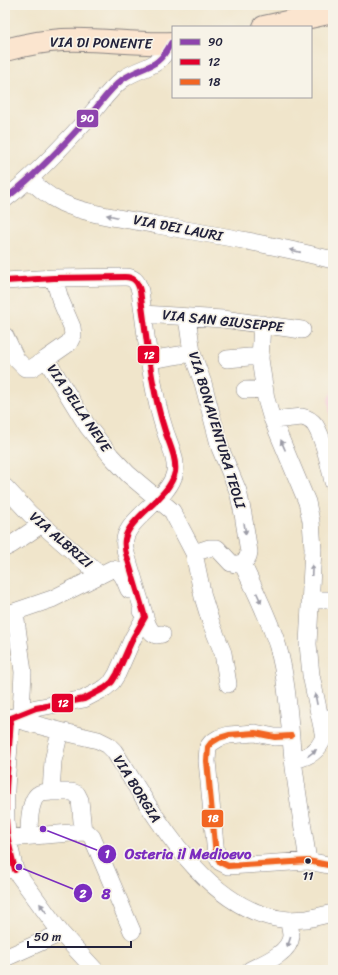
<svg xmlns="http://www.w3.org/2000/svg" width="338" height="975" viewBox="0 0 338 975" font-family="Sriracha,sans-serif">
  <rect width="100%" height="100%" fill="#f7f3e8"/>
  <filter id="ink" filterUnits="userSpaceOnUse"><feTurbulence type="fractalNoise" baseFrequency=".025" numOctaves="2"/><feDisplacementMap in="SourceGraphic" scale="8" xChannelSelector="R" yChannelSelector="G"/><feConvolveMatrix kernelMatrix="1 2 1 2 8 2 1 2 1" color-interpolation-filters="sRGB"/></filter>
  <filter id="wash" filterUnits="userSpaceOnUse"><feTurbulence type="fractalNoise" baseFrequency=".012" numOctaves="4" result="noise"/><feDisplacementMap in="SourceGraphic" scale="16" xChannelSelector="R" yChannelSelector="G"/><feGaussianBlur stdDeviation="0.9" result="paint"/><feColorMatrix in="noise" values="0 0 0 0 0 0 0 0 0 0 0 0 0 0 0 0 0 1.4 0 .05"/><feComposite in="paint" operator="in"/></filter>
  <g filter="url(#wash)">
    <rect width="100%" height="100%" fill="#f0e5cb"/>
    <path fill="#f5cfda" d="M333,390V443L328,398Z"/>
  </g>
  <g filter="url(#ink)">
    <g fill="none" stroke-linecap="round" stroke-linejoin="round">
      <g stroke="#898483" stroke-width="18">
        <path id="minor" d="M30,179C39,189 50,197 62,203C89,215 127,219 157,225C216,235 275,245 333,260
          M5,199C35,176 61,148 86,120C99,106 108,90 123,79C145,64 157,71 171,43
          M5,281L54,278L125,277C134,277 138,282 140,291C147,338 150,385 165,431C169,443 177,459 175,472C170,498 129,517 125,539C124,545 125,551 127,557L145,617L133,638L117,674L112,682L105,688L84,699L36,708L11,718C9,756 3,796 7,834C9,846 12,858 15,870
          M143,314L223,319L302,330
          M262,324L260,359L266,399L271,416L307,502L311,521L313,549L308,644L311,675L324,737
          M5,336L16,359L25,368H32L46,359L88,427L111,456L128,474L172,511L194,553L209,548H217L231,563C240,566 248,562 249,552L243,514L238,491L220,448L203,383L192,353L187,317
          M46,359L69,343L73,335L72,327L60,299L54,278
          M227,359L260,356
          M149,360L192,353
          M245,390L264,389
          M273,420L302,417C307,418 312,421 315,425C323,438 330,467 333,482
          M5,487L30,514L100,575
          M5,548L11,545L42,524
          M194,553L203,597L211,623L223,653L228,684
          M242,563C255,590 269,618 278,647C288,683 289,722 293,759C297,793 303,827 308,861
          M310,600H333
          M141,611C147,619 147,631 156,635L162,634
          M15,612L23,672L21,713
          M5,615L52,599L112,569C123,570 125,582 129,590
          M7,717L60,731L98,740L108,745L114,751C154,813 206,914 289,920
          M291,736L275,737L255,733L229,735L219,738L211,743L208,747L207,761L216,855L220,862L228,866L308,861L333,866
          M293,760C322,755 322,740 333,716
          M51,792H72L77,794L80,800L83,832
          M29,836C29,827 29,799 39,794C42,792 47,793 51,792L53,761L60,731
          M8,838L83,832L88,833L92,837L132,931
          M5,869L15,870L61,933L95,970
          M5,958L61,933
          M250,970C264,963 290,953 291,936C291,931 289,926 289,920L307,919L333,913"/>
      </g>
      <g stroke="#898483" stroke-width="24">
        <path id="secondary" d="M264,27L333,12
          M5,50C24,45 43,41 62,40C99,38 136,45 173,43"/>
      </g>
      <use href="#minor" stroke="#fff" stroke-width="17"/>
      <use href="#secondary" stroke="#fbe5cf" stroke-width="22"/>
      <g stroke="#f7f3e8" stroke-width="9">
        <path id="bus-1" d="M5,199C35,176 61,148 86,120C99,106 108,90 123,79C145,64 157,71 171,43"/>
      </g>
      <g stroke="#f7f3e8" stroke-width="9">
        <path id="bus-2" d="M5,281L54,278L125,277C134,277 138,282 140,291C147,338 150,385 165,431C169,443 177,459 175,472C170,498 129,517 125,539C124,545 125,551 127,557L145,617L133,638L117,674L112,682L105,688L84,699L36,708L11,718C9,756 3,796 7,834C9,846 12,858 15,870"/>
      </g>
      <g stroke="#f7f3e8" stroke-width="9">
        <path id="bus-3" d="M291,736L275,737L255,733L229,735L219,738L211,743L208,747L207,761L216,855L220,862L228,866L308,861L333,866"/>
      </g>
      <use href="#bus-1" stroke="#8e44ad" stroke-width="6"/>
      <use href="#bus-2" stroke="#e4002b" stroke-width="6"/>
      <use href="#bus-3" stroke="#f26522" stroke-width="6"/>
    </g>
    <defs><path id="oneway-solid" d="M-6-.8H1V-3.2L6.5 0L1 3.2V.8H-6Z"/></defs>
    <g fill="#9c9ca7">
      <use href="#oneway-solid" transform="translate(112 216) rotate(-168)"/>
      <use href="#oneway-solid" transform="translate(295 251) rotate(-167)"/>
      <use href="#oneway-solid" transform="translate(283 445) rotate(-113)"/>
      <use href="#oneway-solid" transform="translate(245 529) rotate(81)"/>
      <use href="#oneway-solid" transform="translate(312 570) rotate(-87)"/>
      <use href="#oneway-solid" transform="translate(259 598) rotate(66)"/>
      <use href="#oneway-solid" transform="translate(316 699) rotate(-101)"/>
      <use href="#oneway-solid" transform="translate(312 753) rotate(-37)"/>
      <use href="#oneway-solid" transform="translate(43 908) rotate(-126)"/>
      <use href="#oneway-solid" transform="translate(289 942) rotate(108)"/>
    </g>
  </g>
  <circle fill="#22223b" stroke="#f7f3e8" stroke-width="1.5" cx="308" cy="861" r="3.5"/>
  <g text-anchor="middle" dominant-baseline="central" stroke-width="3.5" stroke-linejoin="round" paint-order="stroke">
    <g font-size="13" fill="#22223b" stroke="#f7f3e8">
      <text x="308" y="875">11</text>
    </g>
    <g font-size="14" fill="#22223b" stroke="#f7f3e8">
      <text transform="translate(101 43) rotate(1)">VIA DI PONENTE</text>
      <text transform="translate(178 228) rotate(11)">VIA DEI LAURI</text>
      <text transform="translate(223 321) rotate(6)">VIA SAN GIUSEPPE</text>
      <text transform="translate(79 408) rotate(56)">VIA DELLA NEVE</text>
      <text transform="translate(217 430) rotate(73)">VIA BONAVENTURA TEOLI</text>
      <text transform="translate(61 540) rotate(41)">VIA ALBRIZI</text>
      <text transform="translate(137 789) rotate(58)">VIA BORGIA</text>
    </g>
  </g>
  <path fill="none" stroke="#7b2cbf" stroke-width="1.5" d="M43 829L107 854M19 867L83 893"/>
  <g fill="#7b2cbf" stroke="#f7f3e8" stroke-width="1.5">
    <circle cx="43" cy="829" r="4"/>
    <circle cx="19" cy="867" r="4"/>
    <circle cx="107" cy="854" r="10"/>
    <circle cx="83" cy="893" r="10"/>
  </g>
  <g font-size="12" text-anchor="middle" font-weight="bold" fill="#fff">
    <text x="107" y="858">1</text>
    <text x="83" y="898">2</text>
  </g>
  <g font-size="15" text-anchor="middle" font-weight="bold" fill="#7b2cbf" stroke="#f7f3e8" stroke-width="3.5" stroke-linejoin="round" paint-order="stroke">
    <text x="188" y="859">Osteria il Medioevo</text>
    <text x="106" y="899">8</text>
  </g>
  <g stroke="#f7f3e8" stroke-width="1.5">
    <rect x="76" y="109" width="23" height="19" rx="4" fill="#8e44ad"/>
    <rect x="137" y="345" width="23" height="19" rx="4" fill="#e4002b"/>
    <rect x="51" y="693" width="23" height="20" rx="4" fill="#e4002b"/>
    <rect x="201" y="809" width="23" height="19" rx="4" fill="#f26522"/>
  </g>
  <g font-size="11" text-anchor="middle" font-weight="bold" fill="#fff">
    <text x="87" y="122">90</text>
    <text x="149" y="359">12</text>
    <text x="63" y="707">12</text>
    <text x="213" y="822">18</text>
  </g>
  <rect width="338" height="975" fill="none" stroke="#f7f3e8" stroke-width="20"/>
  <rect x="172" y="26" width="140" height="72" fill="#f7f3e8" stroke="#a29fa3"/>
  <rect x="180" y="39" width="20" height="6" fill="#8e44ad" stroke="#a29fa3"/>
  <text x="208" y="46" font-size="12" fill="#22223b">90</text>
  <rect x="180" y="59" width="20" height="6" fill="#e4002b" stroke="#a29fa3"/>
  <text x="208" y="66" font-size="12" fill="#22223b">12</text>
  <rect x="180" y="79" width="20" height="6" fill="#f26522" stroke="#a29fa3"/>
  <text x="208" y="86" font-size="12" fill="#22223b">18</text>
  <path d="M28 941v6h103v-6" fill="none" stroke="#22223b" stroke-width="2"/>
  <text x="34" y="941" font-size="12" fill="#22223b" stroke="#f7f3e8" stroke-width="3" paint-order="stroke">50 m</text>
</svg>
